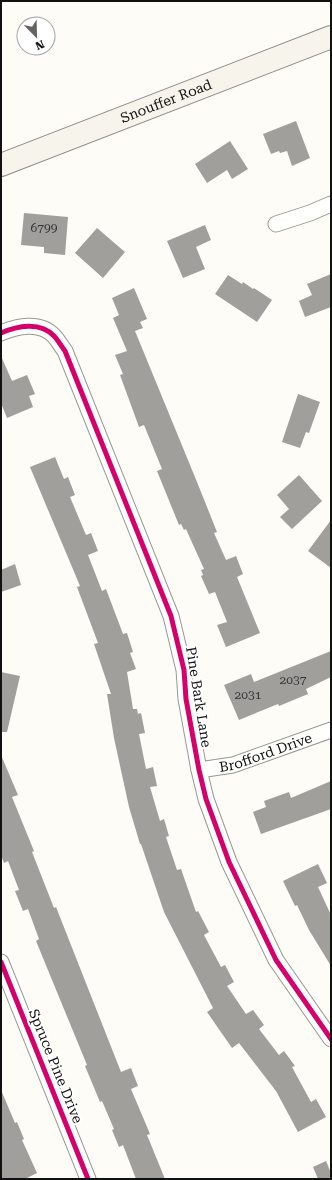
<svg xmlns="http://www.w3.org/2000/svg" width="332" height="1180" viewBox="0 0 332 1180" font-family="'Roboto Serif',serif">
  <rect width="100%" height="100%" fill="#fdfcf7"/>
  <path fill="#a19f9c" d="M296,121L310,158L292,166L287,151L280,153L279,151L271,154L263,134Z
    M230,141L248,169L232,179L227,170L207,183L195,164Z
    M24,213L68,217L65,255L44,253V247L21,245Z
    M205,225L211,240L196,247L205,269L183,278L167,241Z
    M97,228L125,252L103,278L75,253Z
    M331,274V307L305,317L299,301L312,295L307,284Z
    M228,275L242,284L243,282L253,289L254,288L272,300L257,322L215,294Z
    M134,288L147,319L140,322L143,328L135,331L197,482L217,532L214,533L226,560L236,556L243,574L237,577L260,633L226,647L217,625L227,622L215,592L209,594L201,576L203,575L201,570L204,569L186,529L184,530L181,524L179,525L157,471L162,469L144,425L139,427L120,375L123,374L115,355L127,351L113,318L119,315L112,298Z
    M1,356L12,381L27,375L35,394L29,396L33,407L7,418L1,403Z
    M298,394L320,402L309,433L306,432L300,448L282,442Z
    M55,457L64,479L68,477L75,495L70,497L86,535L91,533L98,551L88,555L102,591L106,589L123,634L127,633L133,652L130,653L136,669L127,672L133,709H137L138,714L141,713L145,733L139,734L146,769L153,767L157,786L150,787L160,821L164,819L169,836L166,837L177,870L181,869L196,912L198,911L209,932L204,935L221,967L225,965L234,982L227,986L246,1014L253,1010L264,1025L259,1029L279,1055L284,1051L295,1066L292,1067L311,1102L316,1099L326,1117L298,1132L276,1091L239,1043L232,1048L207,1012L213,1008L164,912L141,844H140L129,807L114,738L107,694H111L94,644L98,643L77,587L80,586L30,467Z
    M299,475L322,501L292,529L280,517L289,509L277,495Z
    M331,520V568L308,551Z
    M15,564L21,585L1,592V570Z
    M331,651V677L306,689L308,694L279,706L278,704L239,720L224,685L251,674L254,682Z
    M1,672L20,676L7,732H1Z
    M1,755L18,795L12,797L34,851L32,852L54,908L56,907L121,1072L131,1068L138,1086L131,1089L150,1134L147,1135L165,1179H136L123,1145L119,1147L112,1130L114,1129L102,1101L100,1102L85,1066L87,1065L36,941L39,939L28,909L23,911L15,891L19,890L8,861L4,863L1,855Z
    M331,781V809L261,834L253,812L266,807L264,801L289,792L291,798Z
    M318,864L327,883L318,887L331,915V966L309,930L297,905L295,906L283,881Z
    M1,1090L15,1123L17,1122L24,1139L22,1140L37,1173L25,1179H1Z
    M326,1161L331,1173V1179H318L313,1167Z"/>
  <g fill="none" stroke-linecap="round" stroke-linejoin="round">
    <g stroke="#979795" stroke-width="17">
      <g id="street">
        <path d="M276,224L310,213L331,204"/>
        <path d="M1,333C17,326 40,321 54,336C58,340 61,346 65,351L171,616L184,670L186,699L199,770L206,799L229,862L276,960L331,1039"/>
        <path id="s1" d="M199,770L233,765L331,730"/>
        <path d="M1,962L88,1179"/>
      </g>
    </g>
    <g stroke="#8e8d8b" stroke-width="24">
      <g id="secondary">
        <path id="s2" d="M1,165L331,37"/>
      </g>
    </g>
    <use href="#street" stroke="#fffffe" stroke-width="15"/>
    <use href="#secondary" stroke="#f6f4eb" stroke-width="22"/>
    <g stroke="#fff" stroke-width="8">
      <path id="cycleway" d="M1,333C17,326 40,321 54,336C58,340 61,346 65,351L171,616L184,670L186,699L199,770L206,799L229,862L276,960L331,1039
        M1,962L88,1179"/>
    </g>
    <use href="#cycleway" stroke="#d6006c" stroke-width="5"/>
  </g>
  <g text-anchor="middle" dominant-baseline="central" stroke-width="4" stroke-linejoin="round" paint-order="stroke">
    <g font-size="12" fill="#353434">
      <text x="44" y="228">6799</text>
      <text x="293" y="680">2037</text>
      <text x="248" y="695">2031</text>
    </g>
    <g font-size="14" fill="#111" stroke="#fff">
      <text stroke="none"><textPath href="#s2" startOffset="177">Snouffer Road</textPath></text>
      <text transform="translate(199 697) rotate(81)">Pine Bark Lane</text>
      <text stroke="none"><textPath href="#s1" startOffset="69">Brofford Drive</textPath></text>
      <text transform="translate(56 1066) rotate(68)">Spruce Pine Drive</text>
    </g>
  </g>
  <rect width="332" height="1180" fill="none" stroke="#111111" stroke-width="4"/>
  <g transform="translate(36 36) rotate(157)"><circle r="19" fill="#ffffff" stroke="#a0a0a0"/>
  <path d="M0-3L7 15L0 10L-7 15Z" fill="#646362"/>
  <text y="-6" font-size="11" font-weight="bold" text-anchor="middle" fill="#111111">N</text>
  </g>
</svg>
